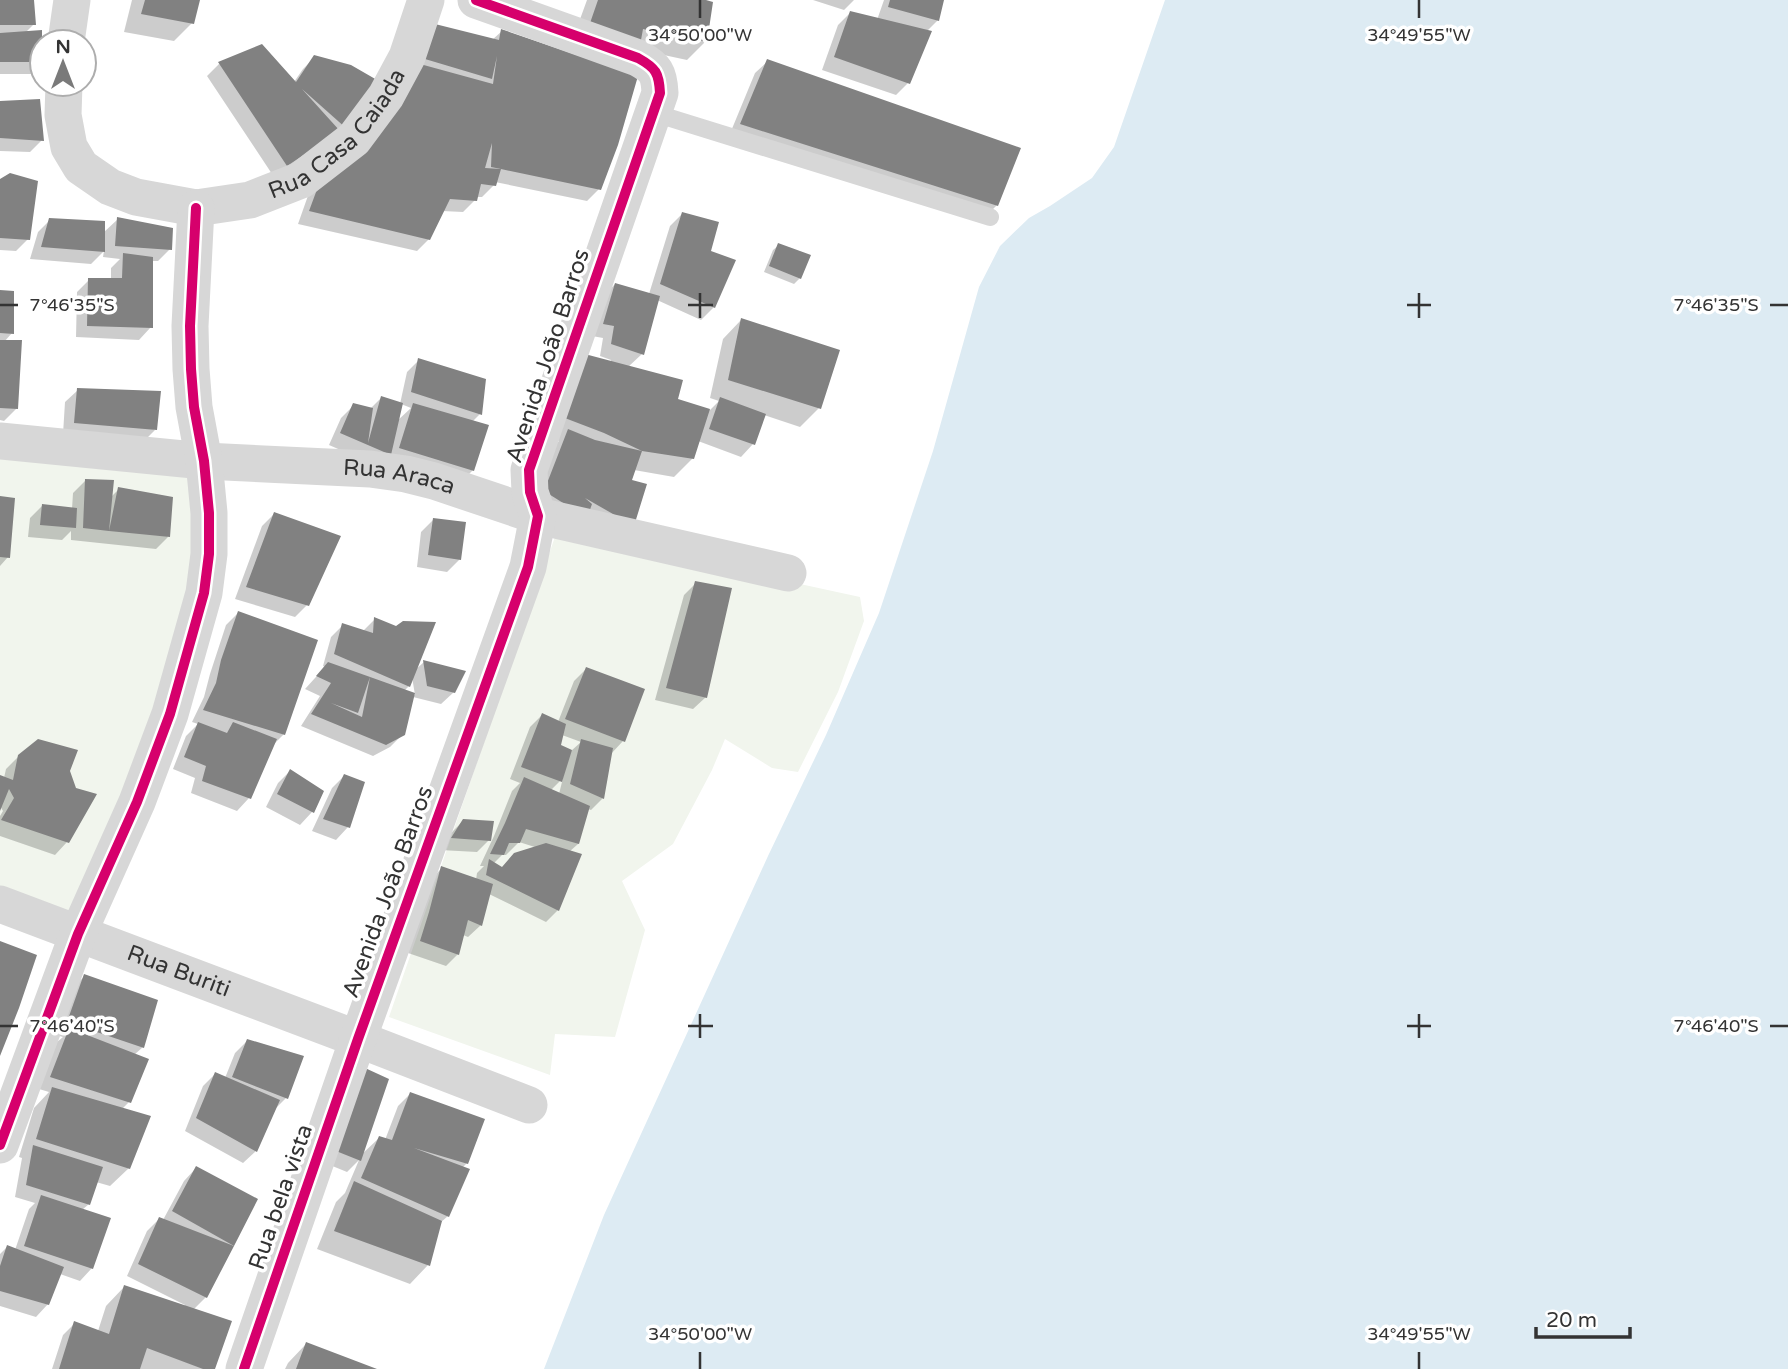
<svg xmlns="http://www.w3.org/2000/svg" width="1788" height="1369" viewBox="0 0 1788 1369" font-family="'Varela Round',sans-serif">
  <rect width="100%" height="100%" fill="#fff"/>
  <path fill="#f1f5ed" d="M0,458L191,476L209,554L76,924L0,898Z
    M557,531L860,597L864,621L838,692L798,772L772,768L725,739L712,770L673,844L622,881L645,930L615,1037L555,1034L550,1075L389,1017Z"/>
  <path fill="#ddebf3" d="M1165,0H1788V1369H544L604,1215L768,856L826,735L879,613L933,451L979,287L1000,246L1029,218L1050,206L1092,178L1114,147Z"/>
  <path fill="#0003" fill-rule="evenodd" d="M0,0H33L34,24L25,33L42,49V62L31,74H0Z
    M132,0H198L192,23L174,41L124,32Z
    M587,0H700L706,41L687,60L631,48L571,44Z
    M813,0H854L844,10Z
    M884,0H942L938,20L926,32L908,83L896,95L822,70L838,25L850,13L877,20Z
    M502,31L599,189L587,201L495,182L494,185L482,197H476L475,200L463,212L442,211L429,239L417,251L298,224L310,190L423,38L492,40Z
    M315,57L345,128L274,177L207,76L219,64L294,82L303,69Z
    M768,61L997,205L984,218L729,136L755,73Z
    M0,102L42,140L30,152L0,151Z
    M0,181L28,239L16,251L0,250Z
    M682,214L709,252L733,261L714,307L701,320L657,300L642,354L628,367L676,400L710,410L719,401L710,398L723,339L741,320L819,408L800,427L764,415L753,444L741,457L698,441L693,458L674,477L634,470L630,481L632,525L533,504L556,444L559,441L540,433L610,363L611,360L600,356L603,338L592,336L603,297L615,284L649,294L670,226Z
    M118,219L170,249L158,261H151V327L139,340L76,337L77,292L89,280H111V268L120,259L103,257L104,251L91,264L30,259L38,232L50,220L103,233Z
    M779,245L800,278L794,284L764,272L773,250Z
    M0,292L12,333L4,342L17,408L4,421L0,420Z
    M419,360L480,414L472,422L473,470L461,482L377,466L329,445L341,418L354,405L370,409L381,398L400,404L407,372ZM401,404L411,408L397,421Z
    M78,390L155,430L143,442L63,434L65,402Z
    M85,481L111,497L119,489L168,537L156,549L71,540V531L62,540L28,537L30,518L42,506L72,509L73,493Z
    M0,498L8,557L0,566Z
    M274,514L307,605L295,617L235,599L262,526Z
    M434,519L460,559L447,572L417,567L421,532Z
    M696,583L706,697L693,709L655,700L684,595Z
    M238,613L284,734L272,746L249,798L237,811L191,793L195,778L173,769L186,736L198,724L192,722L204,697L210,674L226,625Z
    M375,619L414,671L424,662L454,692L441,704L413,697L403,734L390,747L373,756L301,726L320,696L305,689L325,667L323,666L331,637L343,625L363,631ZM412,677L415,695L404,691L409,686Z
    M586,669L623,741L610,755L603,798L591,810L588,809L578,844L569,852L558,910L546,922L489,894L481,925L468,937L463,935L458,954L446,966L408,953L430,880L442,868L476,880L477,873L484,866H480L494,836L512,791L520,783L510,779L530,727L542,715L558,722L574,681ZM562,735L581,742L571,751L559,746ZM563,778L559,794L551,790ZM519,842L538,848L501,869L493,864L502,855H506Z
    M19,756L68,771L67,842L55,855L0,836V816L3,811L0,806V776L4,778L6,769Z
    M290,771L322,791L312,812L300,825L266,807L278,783Z
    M344,776L363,783L348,827L336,840L312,831L332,788Z
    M464,820L489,840L477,852L440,850L451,833Z
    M85,976L143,1047L134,1055L129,1102L122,1109L129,1168L110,1186L96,1182L89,1204L82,1210L92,1268L80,1281L60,1274L48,1304L36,1317L0,1306V1254L7,1247L15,1250L29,1209L35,1203L15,1197L22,1158L19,1157L34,1108L49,1092L39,1089L57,1042L63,1037L56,1035L72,988Z
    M247,1041L301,1057L286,1098L273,1111L256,1151L243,1163L185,1131L203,1086L215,1074L225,1078L235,1053Z
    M353,1082L360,1156L379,1138L385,1140L398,1106L410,1094L467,1163L462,1168L448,1216L440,1223L428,1265L410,1284L317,1249L336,1202L345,1193L359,1160L347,1172L325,1163Z
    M196,1168L255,1200L206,1297L193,1310L213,1369H52L63,1335L75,1323L98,1331L106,1306L124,1287L185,1307V1305L127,1276L147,1231L159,1219L163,1220L184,1181Z
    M306,1344L373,1369H285L288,1363Z"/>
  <path fill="#818181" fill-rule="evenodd" d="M0,0H34L36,25H0Z
    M145,0H200L194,24L141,14Z
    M598,0H706L713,2L707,42L643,29L641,40L589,26Z
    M890,0H944L939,21L888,7Z
    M850,11L932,31L910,84L834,57Z
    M435,24L499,40L501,29L638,76L618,145L601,190L501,169L496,186L481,184L477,201L450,199L430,240L309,211L322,176L420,64L493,84L497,56L492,79L425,59ZM492,143L491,167L501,169L485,168Z
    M42,30V62H0V33Z
    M262,44L296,82L314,55L351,65L377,80L347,129L302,89L340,131L287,166L218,62Z
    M767,59L1021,148L998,206L740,124Z
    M40,99L44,141L0,138V101Z
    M10,173L38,181L30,240L0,238V179Z
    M682,212L719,222L711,251L736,260L715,308L660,284Z
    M117,217L173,228L172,250L115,246Z
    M49,218L105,221V252L41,247Z
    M778,243L811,255L801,279L769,266Z
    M123,253L153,257V328L87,326L88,278H122Z
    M615,283L660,296L644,355L611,344L614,326L603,324Z
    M0,290L14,291V334L0,333Z
    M741,318L840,350L821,409L728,380Z
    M0,340H22L18,409L0,408Z
    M581,353L683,380L678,399L710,409L694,459L642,451L604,433L557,415Z
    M418,358L486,379L482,415L411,392Z
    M77,388L161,391L157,430L74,423Z
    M381,396L403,403L391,455L340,433L353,403L373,408L368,443Z
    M720,397L766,414L755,445L709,429Z
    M413,403L489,425L474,471L399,448Z
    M568,429L595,440L642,451L632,480L647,484L634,526L585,498L592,504L587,518L544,491Z
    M85,479L114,480L109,531L118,487L173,497L170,537L109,531L83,528Z
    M0,496L15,498L10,558L0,557Z
    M42,504L77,508L76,528L40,525Z
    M274,512L341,536L309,606L246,587Z
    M433,518L466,522L461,560L428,555Z
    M695,581L732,588L707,698L666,688Z
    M238,611L318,640L285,735L203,710L216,683L221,660Z
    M374,617L396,626L403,621L436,622L410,687L334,654L342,623L373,633Z
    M423,660L466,671L455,693L427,686Z
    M328,662L415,693L405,735L386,745L311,714L331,683L316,676ZM370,677L362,717L331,703L358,713Z
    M586,667L645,689L625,742L565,719Z
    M542,713L566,724L561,745L572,750L562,782L521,767Z
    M198,722L227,733L233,722L277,739L251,799L202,781L206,766L184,757Z
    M38,739L78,750L70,771L76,788L97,794L69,843L1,820L14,798L9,789L0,811V775L13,780L18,755Z
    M581,739L613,748L604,799L570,784Z
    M290,769L324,791L314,813L277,794Z
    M344,774L365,782L350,828L323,819Z
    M524,777L590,806L579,844L526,829L520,843H509L504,855L490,854L505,823Z
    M463,819L494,821L491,841L451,838Z
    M546,843L582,854L559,911L486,875L489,859L502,867L514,853Z
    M441,866L493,884L482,926L468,920L459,955L420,941L429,912Z
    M0,941L37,955L19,1008L0,1056Z
    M84,974L158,1000L144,1048L67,1022Z
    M69,1028L149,1059L131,1103L50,1077Z
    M247,1039L304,1056L288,1099L232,1077Z
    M365,1068L389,1079L361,1161L336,1151Z
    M215,1072L280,1100L257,1152L196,1118Z
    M52,1087L151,1116L130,1169L36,1139Z
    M410,1092L485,1119L468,1164L414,1148L470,1169L449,1217L361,1178L379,1136L392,1140Z
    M33,1145L103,1167L90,1205L26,1185Z
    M196,1166L258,1199L234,1246L172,1211Z
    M354,1181L442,1221L430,1266L334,1231Z
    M41,1195L111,1218L93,1269L24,1246Z
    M159,1217L234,1246L207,1298L138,1264Z
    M7,1245L64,1267L49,1305L0,1291V1266Z
    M124,1285L232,1321L215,1369H203L147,1348L140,1369H59L74,1321L109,1334Z
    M306,1342L377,1369H296Z"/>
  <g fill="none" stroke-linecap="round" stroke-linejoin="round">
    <path stroke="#d7d7d7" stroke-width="18" d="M654,113L990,217"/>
    <g stroke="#d7d7d7" stroke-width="37">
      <path d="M66,42L72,0"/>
      <path id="s1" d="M64,84L63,115L69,147L81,167L110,187L136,197L196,208L250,200L301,180L354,139L386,96L407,57L426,0"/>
      <path id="s2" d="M0,441L204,461L370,469L406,474L434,481L538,516L788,573"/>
      <path id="s3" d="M0,904L358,1039L529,1105"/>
      <path d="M0,1145L78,934L137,802L170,714L204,593L209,554V513L204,461L194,407L191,369L190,326L196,208"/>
      <path d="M244,1369L358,1039L528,567L538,516L530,492L529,470L660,93C659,73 656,68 638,58L476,0"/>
    </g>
    <g stroke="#fff" stroke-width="15">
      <path id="cycleway" d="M0,1145L78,934L137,802L170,714L204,593L209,554V513L204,461L194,407L191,369L190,326L196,208
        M244,1369L358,1039L528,567L538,516L530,492L529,470L660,93C659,73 656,68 638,58L476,0"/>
    </g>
    <use href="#cycleway" stroke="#d6006c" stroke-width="10"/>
  </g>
  <path fill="none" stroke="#333" stroke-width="2.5" d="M700,0V18M1419,0V18M700,293V318M1419,293V318M0,305H18M688,305H713M1407,305H1431M1770,305H1788M700,1014V1038M1419,1014V1038M0,1026H18M688,1026H713M1407,1026H1431M1770,1026H1788M700,1352V1369M1419,1352V1369"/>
  <g text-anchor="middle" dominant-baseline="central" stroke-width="7" stroke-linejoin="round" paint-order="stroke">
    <g font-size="23" fill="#333" stroke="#fff">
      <text stroke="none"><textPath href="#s1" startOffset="378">Rua Casa Caiada</textPath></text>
      <text transform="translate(548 356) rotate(-72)">Avenida João Barros</text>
      <text stroke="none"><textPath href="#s2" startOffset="401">Rua Araca</textPath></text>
      <text transform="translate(388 892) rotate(-70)">Avenida João Barros</text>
      <text stroke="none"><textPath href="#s3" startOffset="191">Rua Buriti</textPath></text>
      <text transform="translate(281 1197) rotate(-71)">Rua bela vista</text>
    </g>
  </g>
  <g font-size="18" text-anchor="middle" fill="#333" stroke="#fff" stroke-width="7" stroke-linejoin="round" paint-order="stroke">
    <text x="700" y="41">34°50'00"W</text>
    <text x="1419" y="41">34°49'55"W</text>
    <text x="72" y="311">7°46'35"S</text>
    <text x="1716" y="311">7°46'35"S</text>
    <text x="72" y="1032">7°46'40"S</text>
    <text x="1716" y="1032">7°46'40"S</text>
    <text x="700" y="1340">34°50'00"W</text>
    <text x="1419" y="1340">34°49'55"W</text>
  </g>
  <g transform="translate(63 63)"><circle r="33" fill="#ffffff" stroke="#adadad" stroke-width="2"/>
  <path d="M0-5L12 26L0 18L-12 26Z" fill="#7a7a7a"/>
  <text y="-10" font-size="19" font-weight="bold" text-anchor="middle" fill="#333333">N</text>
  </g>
  <path d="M1536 1327v10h94v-10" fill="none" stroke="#333333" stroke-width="3.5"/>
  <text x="1546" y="1327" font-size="21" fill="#333333" stroke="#ffffff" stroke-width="5" paint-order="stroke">20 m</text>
</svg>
